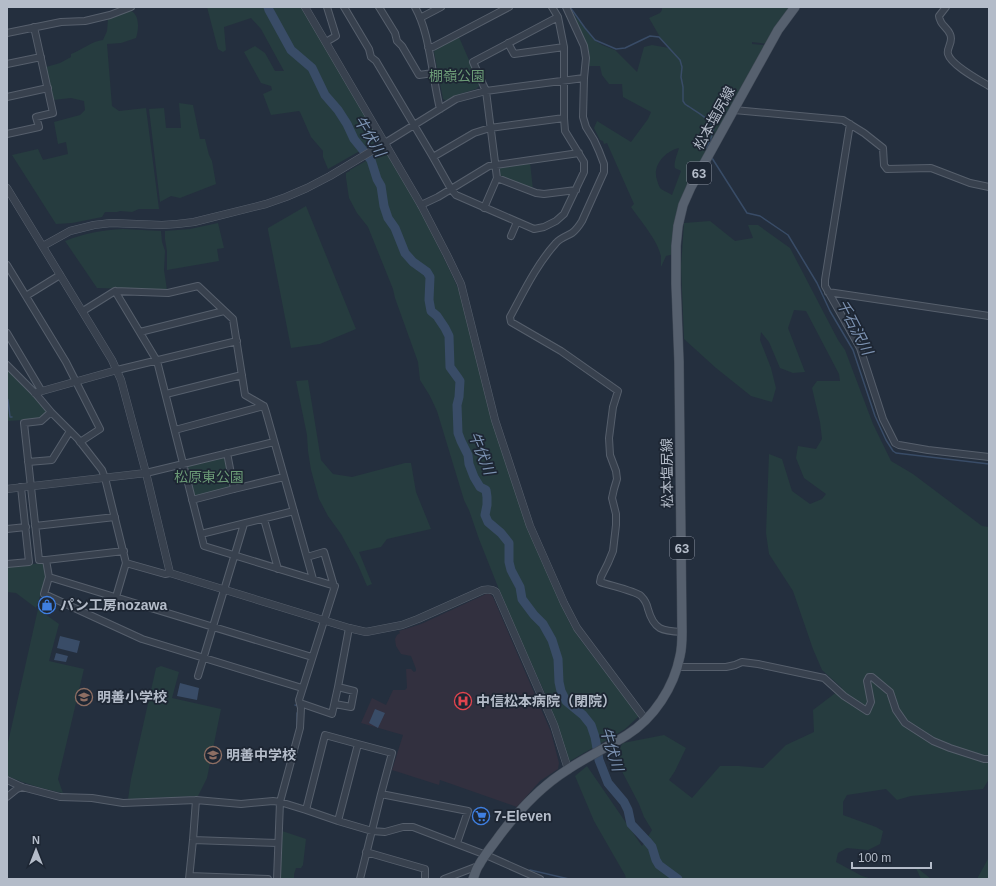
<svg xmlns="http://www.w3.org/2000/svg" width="996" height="886" viewBox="0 0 996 886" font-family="Arial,'Noto Sans JP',sans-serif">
  <rect width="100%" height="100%" fill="#242f3e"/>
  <path fill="#32303f" d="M486,594H490L493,597L551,732L559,763L558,769L540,781L517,807L440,780L439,785L392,770L403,735L361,723L372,698L386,705L393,690H405L407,688L406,669H411L414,672L416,671V669L411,656L401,654L396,646L395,639L397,635L400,633L399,631L421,624Z"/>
  <path fill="#263c3f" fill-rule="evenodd" d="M207,7H301L379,138L374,142V143L328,169L323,157V151L311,137L300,112L299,111L271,115L263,94L272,90L271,86L261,83L244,52L255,46L265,53L275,71H284L261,29L251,18L224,27L226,50L223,52L218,49Z
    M662,7H791L767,44L752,42V44L764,45L765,47L685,195L674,254L666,256L661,267C661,264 661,260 661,257C659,242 640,220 631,207L634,204L607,143L604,144L603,141L600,140L594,128L597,121L631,142L648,119L651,112L623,97L622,84H609L602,75L600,66H588C592,46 579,28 571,11L594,40L602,45L615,50L637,72L644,47L652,45L669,48L660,37L649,18L660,13L662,10ZM679,148C678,152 673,164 675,168C676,169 680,170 681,171L672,195C669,193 664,191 661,189C659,187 658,183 657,180C652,166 665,151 679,148Z
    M129,10C140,13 139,29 136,38L121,43L107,44L112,106L119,111L146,108L159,209H139L132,212L120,211L117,212H105L102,217L72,223L56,224L12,155L38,149L43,160L68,154L66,142L58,144L54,122L80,115L85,110L84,101L71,98L53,100L46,67L60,63L71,57V54C82,50 92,41 103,40L107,31L108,19Z
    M458,35L480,85L476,89L460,94L447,101L443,99L434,52L435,48Z
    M179,103L193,105L200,139H205L209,155L212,161L216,184L180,198L171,196L160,202L149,109L164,108L166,128H181Z
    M385,150L422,214L451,273L462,297L491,417L533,541L549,578L570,624L580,639L638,715V717L625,729L615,735L570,761L566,759L558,727L548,700L528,656L515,630L479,539L469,510L464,500L437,411L430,396L420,380L418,362L395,298L393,289L368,227L357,213L349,198L346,178V173L350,171V170Z
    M530,162L533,190L502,177L499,174V169L501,166Z
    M306,206L356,329L320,344L291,348L268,230V228Z
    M710,221L735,241L753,238L748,225H758L790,248L838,340L845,350L873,424L891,461L913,474L982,526L989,527V779L983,789L911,796L897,800L886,789L847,795L843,802V815L876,827L883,831L880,844L868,850L847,848L838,853L836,862L862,876L872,879H626L625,875L594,821L575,776L587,766L642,846L652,830L644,817L639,804L614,756L623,743L664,735L686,748L675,771L669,780L692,798L720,766H739L763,768L786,745L814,732L813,710L842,688L822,670L813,649L793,591L769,554L766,533L769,454L782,459L792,491L810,504L822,499L826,494L804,478L796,458L798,446L816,449L822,439L820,422L812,388L817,381H840L839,374L806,311L794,310L788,328L805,372L793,373L780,368L769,342L761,332L760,340L771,368L776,388L772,402L751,396L716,368L684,339L681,267L684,223Z
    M218,223L224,248L217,249L219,261L167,270V251L165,239V231L190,229Z
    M123,229L161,231L162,242L165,251L164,270L167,290L97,288L65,241C85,233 102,230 123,229Z
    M7,367L24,384L48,412L40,419L7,421Z
    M308,380L321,460L333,474L352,477L405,463H411L416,492L431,529L387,539L381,547L359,552L372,584L367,586L358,565L341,534L328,516L319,499L311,470L308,451L307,435L296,381Z
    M223,457L225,458L231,485L230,488L197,496L194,495L187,467L188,465Z
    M42,563L45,564L46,579L36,608L16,593L7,592V567Z
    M38,609L59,624L49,661L84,669L58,779L63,793C43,789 26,784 7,776V747Z
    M161,666L179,672L172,698L221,709L207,778L198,796L128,799L131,779L156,668Z
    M282,831L306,839L303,865L301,868H296L294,874V879H279Z
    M989,857V879H977Z
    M915,866L931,879H921Z"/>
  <path fill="#394c67" d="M60,636L80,641L77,653L57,648Z
    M56,653L68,656L66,662L54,660Z
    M180,683L199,688L197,700L177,696Z
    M375,709L385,713L378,728L369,723Z"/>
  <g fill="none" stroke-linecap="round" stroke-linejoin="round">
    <path stroke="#394c67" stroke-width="1.5" d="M570,7L585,28L595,40L616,49L625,48L650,36L659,37L680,60L682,67L681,77L683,87V101L685,104C693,110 710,118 713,127C714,133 711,138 709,143
      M712,158L747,213L760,216L788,235L817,283L830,311L853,350L875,416L886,440L893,451L896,453L989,464
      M7,398L8,400L10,417H12
      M295,705L298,706V710
      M297,727V713
      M530,870L569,879"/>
    <path stroke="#394c67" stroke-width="9" d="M268,7L269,10L291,50L312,68L325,95L338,110L347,124L354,139L371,160L377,179L381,186L384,206L388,218L395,228L405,253L413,262L427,272L430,277L429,300L431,311L437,316L445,328L449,336L450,367L458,378L460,381L459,397L457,405L458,433L461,441L468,455L469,464L474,477L480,487L486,490L487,497V505L485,515L488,522L501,533L509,543V562L511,570L520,587L522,599L534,615L543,624L552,640L558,659L559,682L561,691L566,701L583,715L591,725L595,737L599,760L608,783L624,802L628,810L631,824L647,841L652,847L656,860L659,865L678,879
      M709,145V143"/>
    <g stroke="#565f6c" stroke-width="8">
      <path id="minor" d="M344,7L369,49L371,57L376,61L433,157L451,189L456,195L534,229L544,227L556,221L564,214L584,172V162L565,131L564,118V47L558,17L552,7
        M379,7L395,33L397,41L402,46L419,75L433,73
        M415,7C426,27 429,50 433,72C435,84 437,97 440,109
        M566,7L584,46L586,58L584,78L583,117L586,127L594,140L599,151L604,164V172L582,221C579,226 576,230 572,233C567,236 560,238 556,243C537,264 524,291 510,317L511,322L561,351L618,391L613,407L609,438L610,455L616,471L617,479L614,489L612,498L616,514V525L613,551L608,563L601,577L600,582C608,585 635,591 641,596C644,599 647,604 648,609C654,630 662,631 682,632
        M946,7L939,16C939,18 940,20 941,22C943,26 948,29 950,34C954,42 946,48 948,54C951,65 979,80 989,86
        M420,18L441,7
        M7,33L61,22L85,21L110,15L131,7
        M326,42L336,36L327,7
        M508,43L514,54L564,47
        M428,47H433L509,7
        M7,64L41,57
        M7,97L48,88
        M734,110L843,120L864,133L883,148L884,165L887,169L931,168L970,183L989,187
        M850,124L825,280V286L860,348L883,419L895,443L899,445L928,450L989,457
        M7,134L39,127L36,117L53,113L34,27
        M385,143L456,99L486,91L584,78
        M433,157L474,133L490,128L564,118
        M497,178L536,193L544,194L576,190
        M421,205L438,197L489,166L579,153
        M484,208L497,178L486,91L473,62L558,17
        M511,236L517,222
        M7,265L66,362L100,429L80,442
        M115,291L157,361L204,546L335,586L299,700L301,708L300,728L280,802L277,879
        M828,292L989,316
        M26,296L60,275
        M83,311L115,291L168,293L198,286L233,319L245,395L264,406L266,412L313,579
        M140,332L224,311
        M7,333L41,390
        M7,365L35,393L51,412L78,439L102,470L105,478L126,563L165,574L170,573
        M117,370L237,341
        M166,394L242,375
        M51,412L41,421L24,423L39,560H46L49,577L312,657
        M175,430L264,406
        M227,453L234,489
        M28,462L52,460L70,431
        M146,473L274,442
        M192,500L234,489L284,477
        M264,519L278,569
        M35,526L115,517
        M7,529L26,527
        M201,534L294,511
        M307,557L324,552L334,586
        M46,560L124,551
        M7,564L29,562L21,487
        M49,577L44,594L142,639L302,688
        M116,597L126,563
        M677,667H726L735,665L742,662L758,664L824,678L844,696L867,711L871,702L867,681L869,677H872L890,692L896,710L905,723L933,741L950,748L984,759H989
        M198,676L244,524
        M300,703L332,714L338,687L349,628
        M335,704L351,707L354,691L338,687
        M358,744L325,735L306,810L338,821L358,744L392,753L381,794
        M7,780L22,787L60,797L92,798L123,803L196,800L241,804L273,801L280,802L306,810
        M7,797L17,789L22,787
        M338,821L372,831L385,832L403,827H413L486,855L540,879
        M193,840L278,843
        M366,852L425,869V879
        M190,876L268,879
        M189,879L193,840L196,800
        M360,879L381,794L468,811L457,843
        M444,879L478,866"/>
    </g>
    <g stroke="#565f6c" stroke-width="8">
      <path id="tertiary" d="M305,7L421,205L447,255L461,284L495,420L530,526L564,603L577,628L645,719
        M7,188L112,360L121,380L146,473L170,573L349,628L366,632L402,625L418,619L483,590C488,589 492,589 496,592L554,725L568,769
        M43,246L70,231L94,225L111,223L162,225L177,224L194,222L266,204L286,197L307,188L330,176L385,143
        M35,393L117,370
        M7,489L146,473"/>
    </g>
    <g stroke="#414a57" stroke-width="10">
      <path id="primary" d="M473,879C475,874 476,869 479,865C485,854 493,845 500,835C519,810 540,787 567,770C586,757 608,747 627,735C654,718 674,687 680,656C682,648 682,640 682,632L679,362L676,284V246L678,226L683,205L691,187L778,30L795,7"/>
    </g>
    <use href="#minor" stroke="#38414e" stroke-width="6"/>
    <use href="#tertiary" stroke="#38414e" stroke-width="7"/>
    <use href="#primary" stroke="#56606e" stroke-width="9"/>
  </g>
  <defs>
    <g id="shop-ring" transform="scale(0.9)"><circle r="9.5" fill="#1d2633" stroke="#3f7fe0" stroke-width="1.5"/><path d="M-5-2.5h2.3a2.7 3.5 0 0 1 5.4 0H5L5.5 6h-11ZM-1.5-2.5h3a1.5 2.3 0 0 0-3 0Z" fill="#3f7fe0"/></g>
    <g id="school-ring" transform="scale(0.9)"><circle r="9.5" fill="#1d2633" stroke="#8d6e63" stroke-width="1.5"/><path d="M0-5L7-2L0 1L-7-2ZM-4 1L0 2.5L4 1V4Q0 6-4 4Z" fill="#8d6e63"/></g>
    <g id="hospital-ring" transform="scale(0.9)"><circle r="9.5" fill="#1d2633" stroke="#e0444e" stroke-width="1.5"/><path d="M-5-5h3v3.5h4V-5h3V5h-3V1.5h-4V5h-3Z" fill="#e0444e"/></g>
    <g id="supermarket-ring" transform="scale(0.9)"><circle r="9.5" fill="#1d2633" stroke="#3f7fe0" stroke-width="1.5"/><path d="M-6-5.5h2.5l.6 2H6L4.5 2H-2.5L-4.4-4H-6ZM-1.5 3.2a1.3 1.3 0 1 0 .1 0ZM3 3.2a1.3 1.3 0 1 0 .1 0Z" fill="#3f7fe0"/></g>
  </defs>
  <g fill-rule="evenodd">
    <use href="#shop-ring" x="47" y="605"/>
    <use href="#school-ring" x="84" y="697"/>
    <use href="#hospital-ring" x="463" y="701"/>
    <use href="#school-ring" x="213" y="755"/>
    <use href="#supermarket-ring" x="481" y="816"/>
  </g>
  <g text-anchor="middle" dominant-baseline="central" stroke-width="3.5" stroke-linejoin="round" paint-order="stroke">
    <g fill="#1d2633" stroke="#878f9c" stroke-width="1">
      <rect x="687" y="162" width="24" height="22" rx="3"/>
      <rect x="670" y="537" width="24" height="22" rx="3"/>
    </g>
    <g font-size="13" font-weight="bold" fill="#b4bcc9">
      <text x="699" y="173">63</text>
      <text x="682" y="548">63</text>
    </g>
    <g font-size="14" fill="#6b9a76" stroke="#1d2633">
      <text x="457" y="76">棚嶺公園</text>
      <text x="209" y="477">松原東公園</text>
    </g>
    <g font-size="14" fill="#b4bcc9" stroke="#1d2633">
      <text transform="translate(714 118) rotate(-61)">松本塩尻線</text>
      <text transform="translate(667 473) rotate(-91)">松本塩尻線</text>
    </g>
    <g font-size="14" font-weight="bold" fill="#b4bcc9" stroke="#1d2633" text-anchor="start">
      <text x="60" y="605">パン工房nozawa</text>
      <text x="97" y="697">明善小学校</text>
      <text x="476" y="701">中信松本病院（閉院）</text>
      <text x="226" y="755">明善中学校</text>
      <text x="494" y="816">7-Eleven</text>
    </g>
    <g font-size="15" font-style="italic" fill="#7c92b1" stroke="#1d2633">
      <text transform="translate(370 136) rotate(58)">牛伏川</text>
      <text transform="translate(855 327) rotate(63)">千石沢川</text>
      <text transform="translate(482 453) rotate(68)">牛伏川</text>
      <text transform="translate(612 749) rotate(73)">牛伏川</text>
    </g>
  </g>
  <rect width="996" height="886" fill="none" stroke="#b4bcc9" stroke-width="16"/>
  <g transform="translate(36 850)" stroke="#1d2633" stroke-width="3" paint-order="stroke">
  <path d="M0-3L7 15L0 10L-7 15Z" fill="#b4bcc9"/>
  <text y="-6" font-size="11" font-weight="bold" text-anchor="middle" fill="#b4bcc9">N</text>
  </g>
  <path d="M852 862v6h79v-6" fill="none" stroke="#b4bcc9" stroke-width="2"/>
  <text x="858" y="862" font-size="12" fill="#b4bcc9" stroke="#1d2633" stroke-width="3" paint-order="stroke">100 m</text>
</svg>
